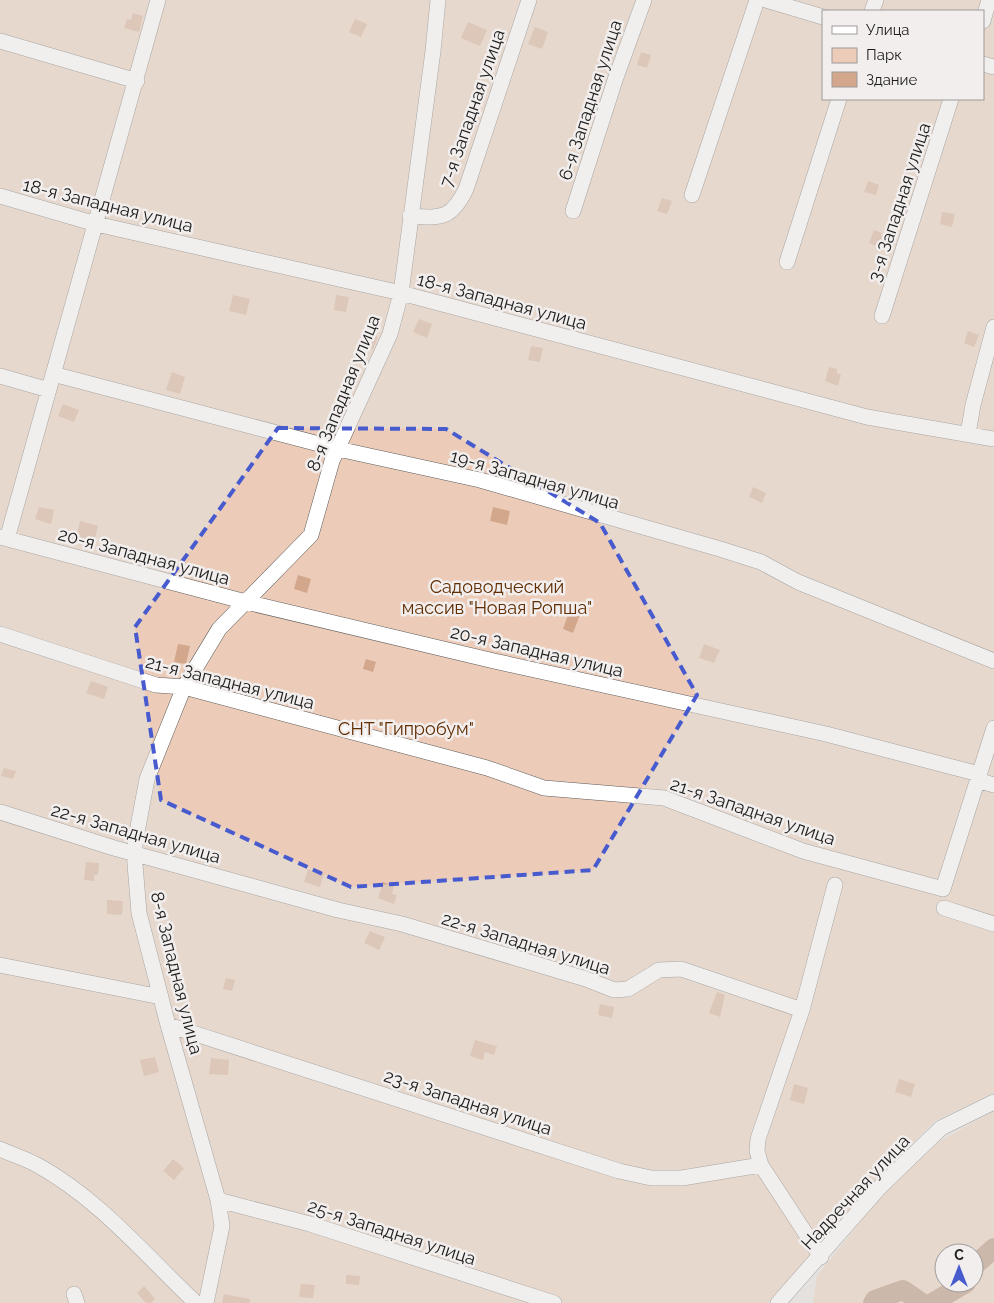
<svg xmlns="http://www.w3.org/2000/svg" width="994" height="1303" viewBox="0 0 994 1303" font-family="Raleway,sans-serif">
  <rect width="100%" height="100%" fill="#e4e1df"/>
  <path fill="#ecccb9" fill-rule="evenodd" d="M0,0H994V1093L935,1121L875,1181L803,1267L768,1303H0ZM823,11H983V99H823Z
    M994,1111V1303H813L817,1276L884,1192L938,1142ZM944,1253H974V1283H944Z"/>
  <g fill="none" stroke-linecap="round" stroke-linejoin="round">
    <path stroke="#af866c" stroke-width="3" d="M992,1249L994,1252"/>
    <path stroke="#af866c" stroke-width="20" d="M974,1266L994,1248
      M873,1303L875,1300L903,1290L922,1303
      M932,1303L966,1283"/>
  </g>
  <path fill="#d2a78c" d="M133,13L143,16L139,32L124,28L127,19L131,20Z
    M355,19L367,24L361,37L349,32Z
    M468,22L487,30L480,46L461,38Z
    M535,27L548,32L542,49L528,44Z
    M641,52L651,55L647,68L637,65Z
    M868,181L879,185L876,195L864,192Z
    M662,198L672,201L667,214L657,211Z
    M942,212L955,214L952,227L940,224Z
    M874,230L882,233L881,236L885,238L881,248L869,243Z
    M233,295L250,299L246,315L229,311Z
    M336,295L349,297L346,312L334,310Z
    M419,319L432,324L427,338L413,332Z
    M968,331L979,335L974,347L964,343Z
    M365,333L378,337L373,349L361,345Z
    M531,346L543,348L540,362L528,360Z
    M829,367L837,369V373L841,375L838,386L825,381Z
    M172,372L185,377L180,394L166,390Z
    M63,404L79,410L74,422L58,416Z
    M753,487L766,493L762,503L749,497Z
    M39,507L54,510L51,524L35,519Z
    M493,507L510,511L507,525L490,521Z
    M80,521L98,526L94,542L76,538Z
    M298,575L311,579L307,593L294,589Z
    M570,609L581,612L573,633L563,629Z
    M178,644L190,646L186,664L174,662Z
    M704,644L720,650L714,663L699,658Z
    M366,659L376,662L373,672L363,669Z
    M91,681L108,687L104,699L86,693Z
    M4,768L16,771L13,779L1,776Z
    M86,862L99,863L98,875H94V881L84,880Z
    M308,869L324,874L320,887L304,882Z
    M383,882L394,886L392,894L397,895L394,904L378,898Z
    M107,900L123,901L122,915L107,914Z
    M370,931L385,937L379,950L364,943Z
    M226,978L235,980L232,991L223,989Z
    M717,992L725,995L720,1017L709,1013Z
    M600,1004L614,1007L612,1018L598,1015Z
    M475,1040L497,1046L494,1055L485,1052L483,1060L470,1056Z
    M155,1057L159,1072L144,1076L140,1060Z
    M211,1058L229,1060L228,1075L209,1074Z
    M899,1079L915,1084L911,1097L895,1092Z
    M794,1084L808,1088L804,1104L790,1100Z
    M487,1106L499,1110L495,1119L484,1114Z
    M173,1159L184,1168L174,1180L163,1171Z
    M346,1275L360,1276L359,1285L346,1284Z
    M301,1284L315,1285L313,1298L299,1297Z
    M144,1286L155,1299L151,1303H146L137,1293Z
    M224,1294L250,1299V1303H222Z"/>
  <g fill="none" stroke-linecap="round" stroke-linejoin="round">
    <g stroke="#5f5d5b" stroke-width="16">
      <path id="minor" d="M766,0L823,17
        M872,11L876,0
        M983,21L989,0
        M0,41L137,81
        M983,64L994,67
        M692,195L757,0
        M0,196L96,224L401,293L867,417L994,439
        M573,211L615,80L644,0
        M410,216C441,218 451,220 466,189L529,0
        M787,262L839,99
        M882,316L951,99
        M53,374L338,449L480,480L720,549L761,562L798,582L994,661
        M0,376L49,390
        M968,434L973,405L994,327
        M0,537L246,602L494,661L826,734L979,774
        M7,539L158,0
        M0,634L156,685L184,687L487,768L544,788L664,798L803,851L943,889L994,728
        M977,780L994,785
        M0,812L114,848L338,910L402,924L586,979L614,990L628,989L659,970L681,969L802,1010L758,1139L757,1151L761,1165L821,1257
        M944,908L994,924
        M0,965L161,997
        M802,1010L835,885
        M168,1025L619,1171L651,1178H682L761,1165
        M0,1149C13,1155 27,1159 39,1166C100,1200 146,1256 196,1303
        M218,1200L310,1224L554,1303
        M74,1294L77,1303
        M206,1303L222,1226L218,1200L168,1025L139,913L134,852L137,832L147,779L184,687L219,629L311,535L332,461L390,334L401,293L433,51L438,0
        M778,1303L880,1187L941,1128L994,1102"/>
    </g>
    <use href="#minor" stroke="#fff" stroke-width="15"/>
  </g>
  <path d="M0 0H994V1303H0ZM278,428L446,429L600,523L697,695L593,870L351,887L161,800L135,627Z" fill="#e4e1df" fill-opacity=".55" fill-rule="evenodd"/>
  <path fill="none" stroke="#475bcf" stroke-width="4" stroke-dasharray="10 6" stroke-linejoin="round" d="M278,428L446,429L600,523L697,695L593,870L351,887L161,800L135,627Z"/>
  <g text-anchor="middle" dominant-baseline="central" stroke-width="5" stroke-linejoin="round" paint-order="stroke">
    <g font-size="18" fill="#1e1d1c" stroke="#f1eeed">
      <text transform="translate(590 100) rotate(-72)">6-я Западная улица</text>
      <text transform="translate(472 108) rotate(-71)">7-я Западная улица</text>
      <text transform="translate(899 202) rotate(-72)">3-я Западная улица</text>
      <text transform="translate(108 205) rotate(14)">18-я Западная улица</text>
      <text transform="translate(502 301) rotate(15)">18-я Западная улица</text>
      <text transform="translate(343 393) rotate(-68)">8-я Западная улица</text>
      <text transform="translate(535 479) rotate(16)">19-я Западная улица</text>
      <text transform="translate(144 556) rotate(15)">20-я Западная улица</text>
      <text transform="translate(537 651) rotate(13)">20-я Западная улица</text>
      <text transform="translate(230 682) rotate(14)">21-я Западная улица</text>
      <text transform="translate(753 811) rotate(19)">21-я Западная улица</text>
      <text transform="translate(136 833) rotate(16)">22-я Западная улица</text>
      <text transform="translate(526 943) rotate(17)">22-я Западная улица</text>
      <text transform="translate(177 973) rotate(76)">8-я Западная улица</text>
      <text transform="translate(468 1102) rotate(18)">23-я Западная улица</text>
      <text transform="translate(855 1192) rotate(-47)">Надречная улица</text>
      <text transform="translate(392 1232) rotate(18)">25-я Западная улица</text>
    </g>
    <g font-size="18" fill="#612c00" stroke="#f1eeed">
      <text x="497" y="586">Садоводческий<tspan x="497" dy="21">массив "Новая Ропша"</tspan></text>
      <text x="406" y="728">СНТ "Гипробум"</text>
    </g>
  </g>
  <rect x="822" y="10" width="162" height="90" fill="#f1eeed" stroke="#9d9a99"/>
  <rect x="832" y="26" width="25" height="8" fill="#ffffff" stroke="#9d9a99"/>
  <text x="866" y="35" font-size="15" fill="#1e1d1c">Улица</text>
  <rect x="832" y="48" width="25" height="15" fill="#ecccb9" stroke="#9d9a99"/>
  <text x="866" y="60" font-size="15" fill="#1e1d1c">Парк</text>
  <rect x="832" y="72" width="25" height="15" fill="#d2a78c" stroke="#9d9a99"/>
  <text x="866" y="85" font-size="15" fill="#1e1d1c">Здание</text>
  <g transform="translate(959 1268)"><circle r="24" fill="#f1eeed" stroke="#9d9a99"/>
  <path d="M0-4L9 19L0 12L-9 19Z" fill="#475bcf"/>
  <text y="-8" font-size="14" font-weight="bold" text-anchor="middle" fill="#1e1d1c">С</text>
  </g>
</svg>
